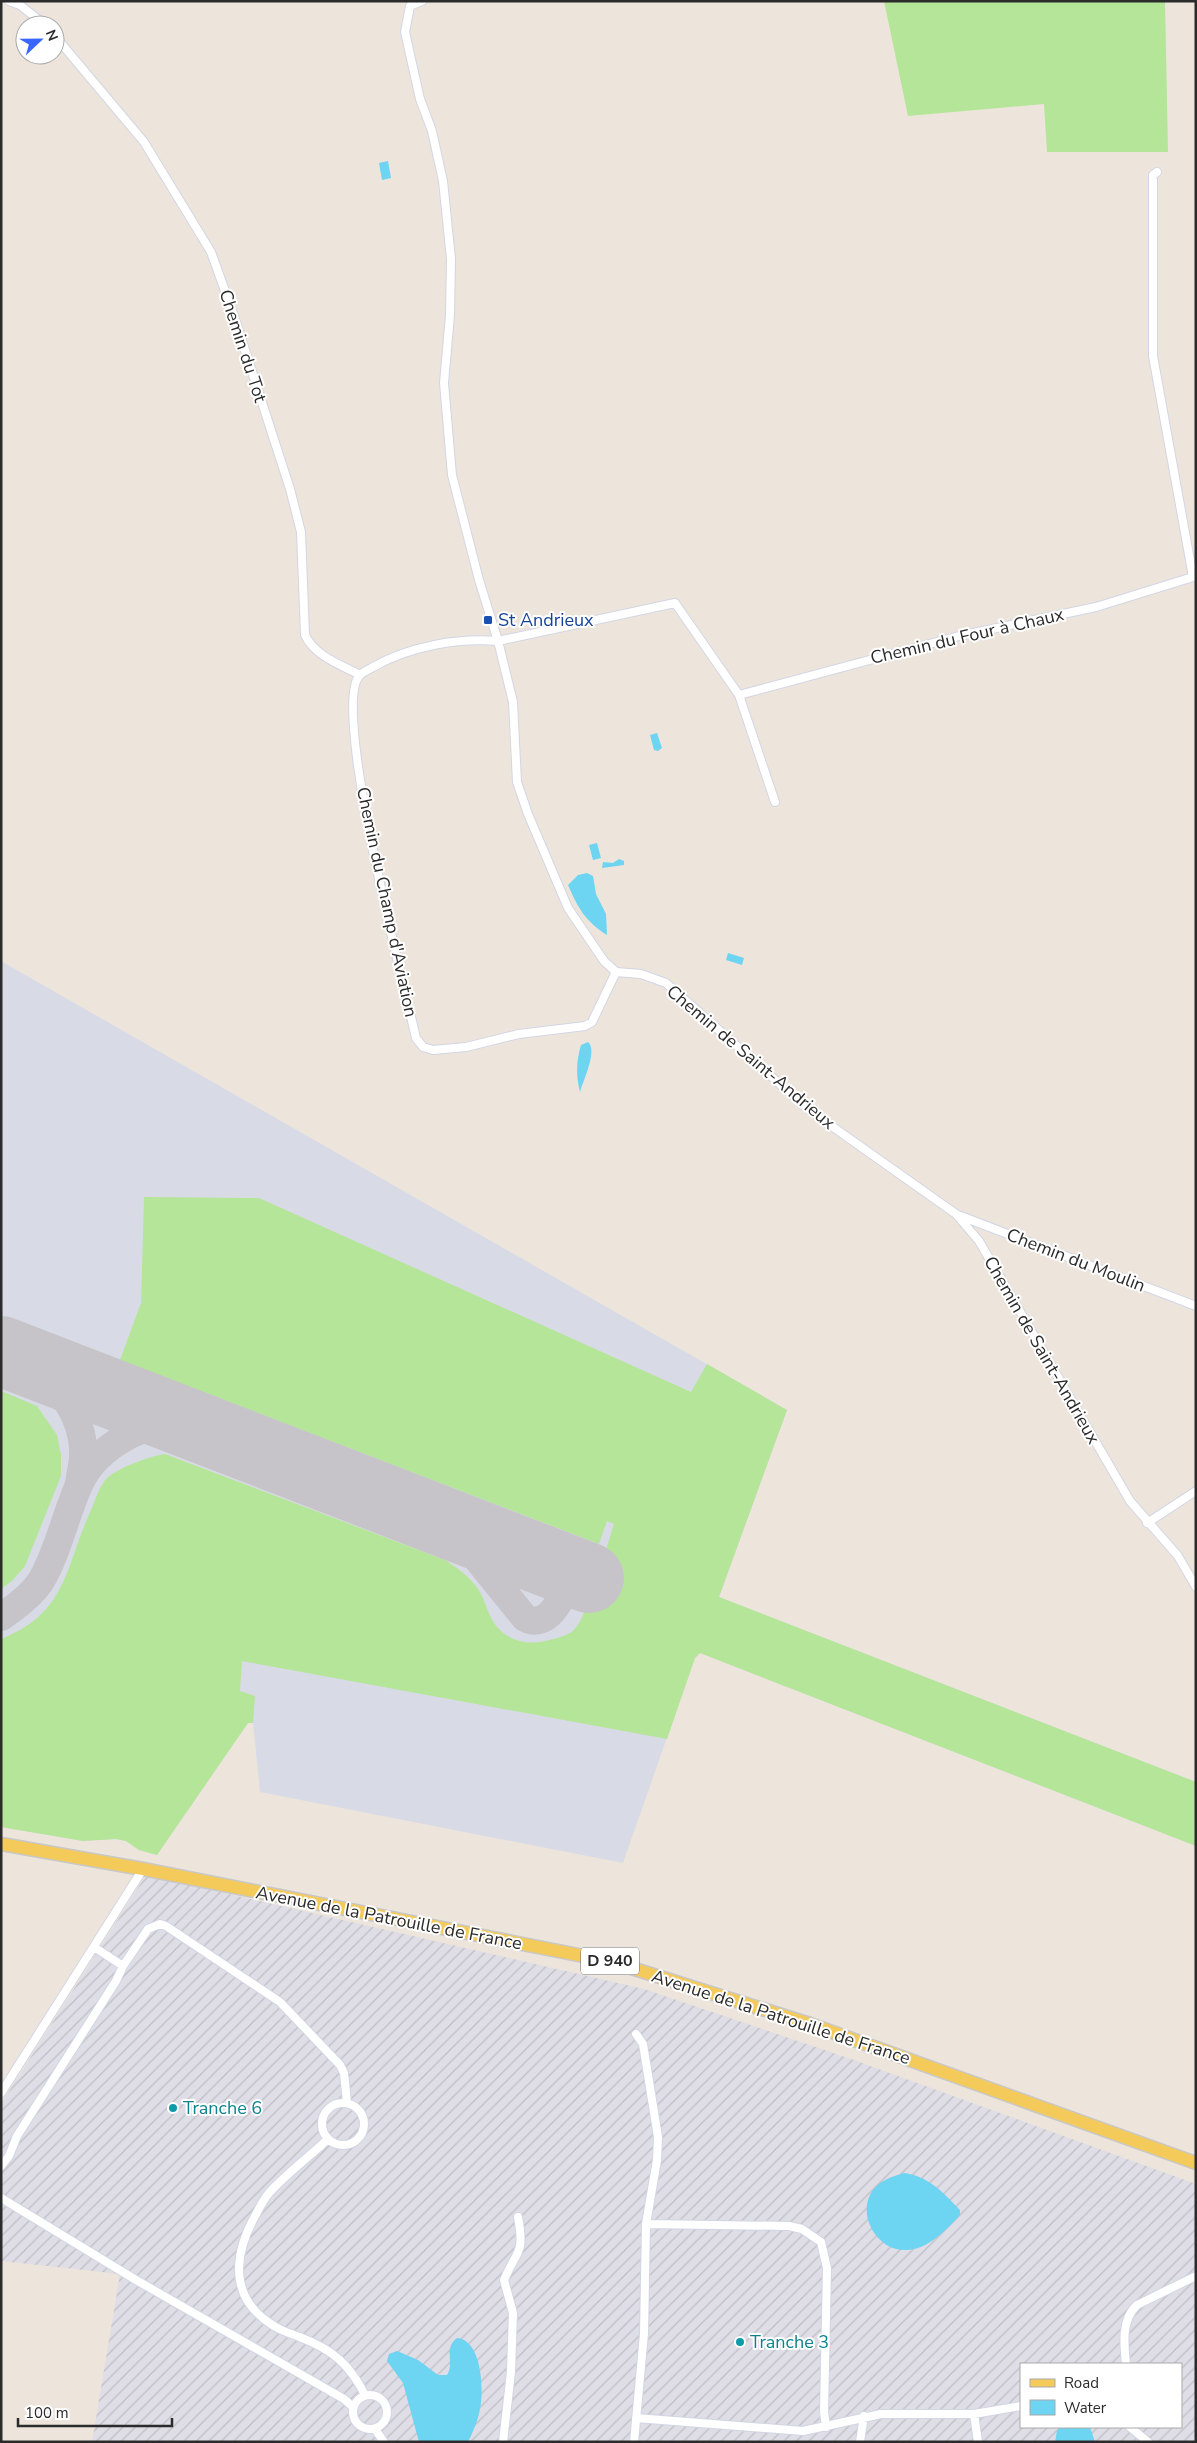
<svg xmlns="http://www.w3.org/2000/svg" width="1197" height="2443" viewBox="0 0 1197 2443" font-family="'Nunito Sans',sans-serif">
  <defs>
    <pattern id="industrial-furrows" width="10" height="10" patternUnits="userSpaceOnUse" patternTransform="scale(1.25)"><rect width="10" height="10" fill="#dfdde5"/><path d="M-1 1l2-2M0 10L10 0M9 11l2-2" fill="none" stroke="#c0bec5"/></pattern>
  </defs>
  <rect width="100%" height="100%" fill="#ede5dc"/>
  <path fill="url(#industrial-furrows)" fill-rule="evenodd" d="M146,1875L644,1989L851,2059L1196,2184V2442H92L120,2274L1,2261V2104ZM1021,2364H1181V2427H1021Z"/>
  <path fill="#d8dbe6" d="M1,961L787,1410L719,1597L1196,1782V1846L700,1653L695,1658L623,1863L260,1792L253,1723H248L157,1855L139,1850L126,1841L116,1839L83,1841L1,1827Z"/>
  <path fill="#b5e598" d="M884,1H1165L1168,152H1047L1044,104L908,116Z
    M144,1197L259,1198L691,1392L707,1364L787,1410L719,1597L1196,1782V1846L700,1653L695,1658L667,1739L242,1661L240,1691L255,1696L253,1723H248L157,1855L139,1850L126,1841L116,1839L83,1841L1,1827V1639C68,1613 65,1566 91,1510C95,1501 99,1487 106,1479C117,1468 150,1456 165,1454L445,1560C458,1568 474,1580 481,1594C487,1606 489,1618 498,1628C509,1640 524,1644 540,1642C550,1640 565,1637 573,1631C588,1618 607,1545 614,1524L607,1521L599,1544L120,1360L141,1303Z
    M1,1391L37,1406L57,1435L61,1455V1476L25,1566L12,1581L1,1589Z"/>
  <path fill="#6dd4f1" d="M388,161L391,178L382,180L379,163Z
    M657,733L662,748L658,751L654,750L650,735Z
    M597,843L601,858L593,860L589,845Z
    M619,859L624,861V865L602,868L603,862L613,863Z
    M587,873L593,876L596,894L606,914L607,935C585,921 578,908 568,885L578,875Z
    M728,953L744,958L742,965L726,960Z
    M588,1042C598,1051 583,1080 580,1092C576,1076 576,1062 581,1045Z
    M905,2173C929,2177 943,2192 960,2210V2215C947,2229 928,2250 906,2250C880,2252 858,2219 870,2195C876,2182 892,2176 905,2173Z
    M457,2338C482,2340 484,2390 480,2409C478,2420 473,2432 468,2442H419L403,2383L387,2361L389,2354L397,2351L418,2360L438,2375H447C455,2363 443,2348 457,2338Z
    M1060,2427H1090L1095,2442H1055L1057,2431Z"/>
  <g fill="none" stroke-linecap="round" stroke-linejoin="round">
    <path stroke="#c6c4c8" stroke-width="28" d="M30,1362C58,1383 85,1418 83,1456C83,1465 80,1474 79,1483
      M437,1520L456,1533L525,1618C549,1632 571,1588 563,1574C561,1571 557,1568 555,1565
      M1,1617C16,1607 31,1596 41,1581C58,1552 65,1516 79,1485C93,1452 135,1425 170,1424C179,1423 188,1426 197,1427"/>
    <path stroke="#c6c4c8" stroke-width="70" d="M1,1351L589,1578"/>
    <g stroke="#d2d6e4" stroke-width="10">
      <path id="street" d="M9,1L20,5L45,25
        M422,1L410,6L405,32L420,99L432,131L443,181L451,259L450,315L444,383L452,475L479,580L498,641L513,702L517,782L528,814L568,908L604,961L616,972L641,974L666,983L809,1110L956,1214L979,1241L1130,1501L1178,1556L1196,1587
        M55,36L144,142L211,252L233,313L290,489L301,532L305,635C315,656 339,664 360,675
        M1157,172L1153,175V356L1193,577
        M739,695L959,636L1096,607L1196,576
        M616,972L592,1022L585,1026L519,1034L466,1047L433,1050L423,1047L416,1038C404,985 332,710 359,676C362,672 370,669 375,666C411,646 457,638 498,641L675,603L739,695L775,802
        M958,1215L1196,1306
        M1147,1523L1196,1491
        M94,1947L123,1966
        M1,2093L143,1869
        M322 2124a21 21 0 1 1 42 0a21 21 0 1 1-42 0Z
        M328,2139C309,2157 286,2174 269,2193C263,2200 259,2209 255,2216C233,2256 229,2299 274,2326C283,2332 293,2334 302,2338C333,2350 350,2365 365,2395
        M1,2166L9,2156L17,2136L116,1981L123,1966L148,1929L160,1924L166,1926L280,2002L340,2065L344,2073L347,2103
        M1,2198L136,2280L344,2399L353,2407
        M646,2224L789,2226L802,2229L821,2242L827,2268L824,2412L826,2427
        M1126,2364C1124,2344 1121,2320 1137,2305L1196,2276
        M353 2412a17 17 0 1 1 34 0a17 17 0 1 1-34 0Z
        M974,2414L978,2442
        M636,2418L803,2431L881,2414H974L1021,2406
        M1130,2427L1148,2442
        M375,2429L384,2442
        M503,2442L511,2372L513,2313L504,2280C517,2249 525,2255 518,2217
        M634,2442L644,2334L646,2224L657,2160L658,2137L643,2044L636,2034
        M860,2442L864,2416"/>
    </g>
    <g stroke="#c8c8c8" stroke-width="15">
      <path id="primary" d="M1,1844L143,1869L609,1961L810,2024L1196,2163"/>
    </g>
    <use href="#street" stroke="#fff" stroke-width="8"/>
    <use href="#primary" stroke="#f4ca5b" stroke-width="12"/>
  </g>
  <rect fill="#1a4fb4" stroke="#fff" stroke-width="2" x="483" y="615" width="10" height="10" rx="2.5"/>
  <g fill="#0f9aa8" stroke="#fff" stroke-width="2">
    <circle cx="173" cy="2108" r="5"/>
    <circle cx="740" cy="2342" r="5"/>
  </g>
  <g text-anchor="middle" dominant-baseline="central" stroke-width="4" stroke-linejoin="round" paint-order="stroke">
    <rect fill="#fff" stroke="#6b6b6b" stroke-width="1" x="581" y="1947.5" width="58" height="27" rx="4"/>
    <g font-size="16" font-weight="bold" fill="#2b2b2b">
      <text x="610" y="1961">D 940</text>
    </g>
    <g font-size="18" fill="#2b2b2b" stroke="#fff">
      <text transform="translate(243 346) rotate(72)">Chemin du Tot</text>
      <text transform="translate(967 636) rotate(-13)">Chemin du Four à Chaux</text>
      <text transform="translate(387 902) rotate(78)">Chemin du Champ d'Aviation</text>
      <text transform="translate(751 1057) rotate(40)">Chemin de Saint-Andrieux</text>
      <text transform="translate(1076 1260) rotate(21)">Chemin du Moulin</text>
      <text transform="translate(1042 1350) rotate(60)">Chemin de Saint-Andrieux</text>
      <text transform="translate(389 1918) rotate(11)">Avenue de la Patrouille de France</text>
      <text transform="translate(781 2017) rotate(18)">Avenue de la Patrouille de France</text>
    </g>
    <g font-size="18" fill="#164399" stroke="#fff" text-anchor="start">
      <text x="498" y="620">St Andrieux</text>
    </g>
    <g font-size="18" fill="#0d838f" stroke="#fff" text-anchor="start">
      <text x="183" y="2108">Tranche 6</text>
      <text x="750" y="2342">Tranche 3</text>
    </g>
  </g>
  <rect width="1197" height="2443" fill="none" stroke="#2b2b2b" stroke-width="5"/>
  <rect x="1020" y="2363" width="162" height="65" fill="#ffffff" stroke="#aaaaaa"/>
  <rect x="1030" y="2379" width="25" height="8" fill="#f4ca5b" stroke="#aaaaaa"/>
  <text x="1064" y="2388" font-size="15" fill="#2b2b2b">Road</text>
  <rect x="1030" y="2400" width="25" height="15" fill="#6dd4f1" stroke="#aaaaaa"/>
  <text x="1064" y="2413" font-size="15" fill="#2b2b2b">Water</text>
  <g transform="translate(40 40) rotate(68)"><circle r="24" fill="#ffffff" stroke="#aaaaaa"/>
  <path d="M0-4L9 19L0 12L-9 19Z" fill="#3866fe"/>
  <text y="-8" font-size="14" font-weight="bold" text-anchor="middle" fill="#2b2b2b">N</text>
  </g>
  <path d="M18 2418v8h154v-8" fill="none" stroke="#2b2b2b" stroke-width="2.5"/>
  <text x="25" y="2418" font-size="15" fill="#2b2b2b" stroke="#ffffff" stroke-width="4" paint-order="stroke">100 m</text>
</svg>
